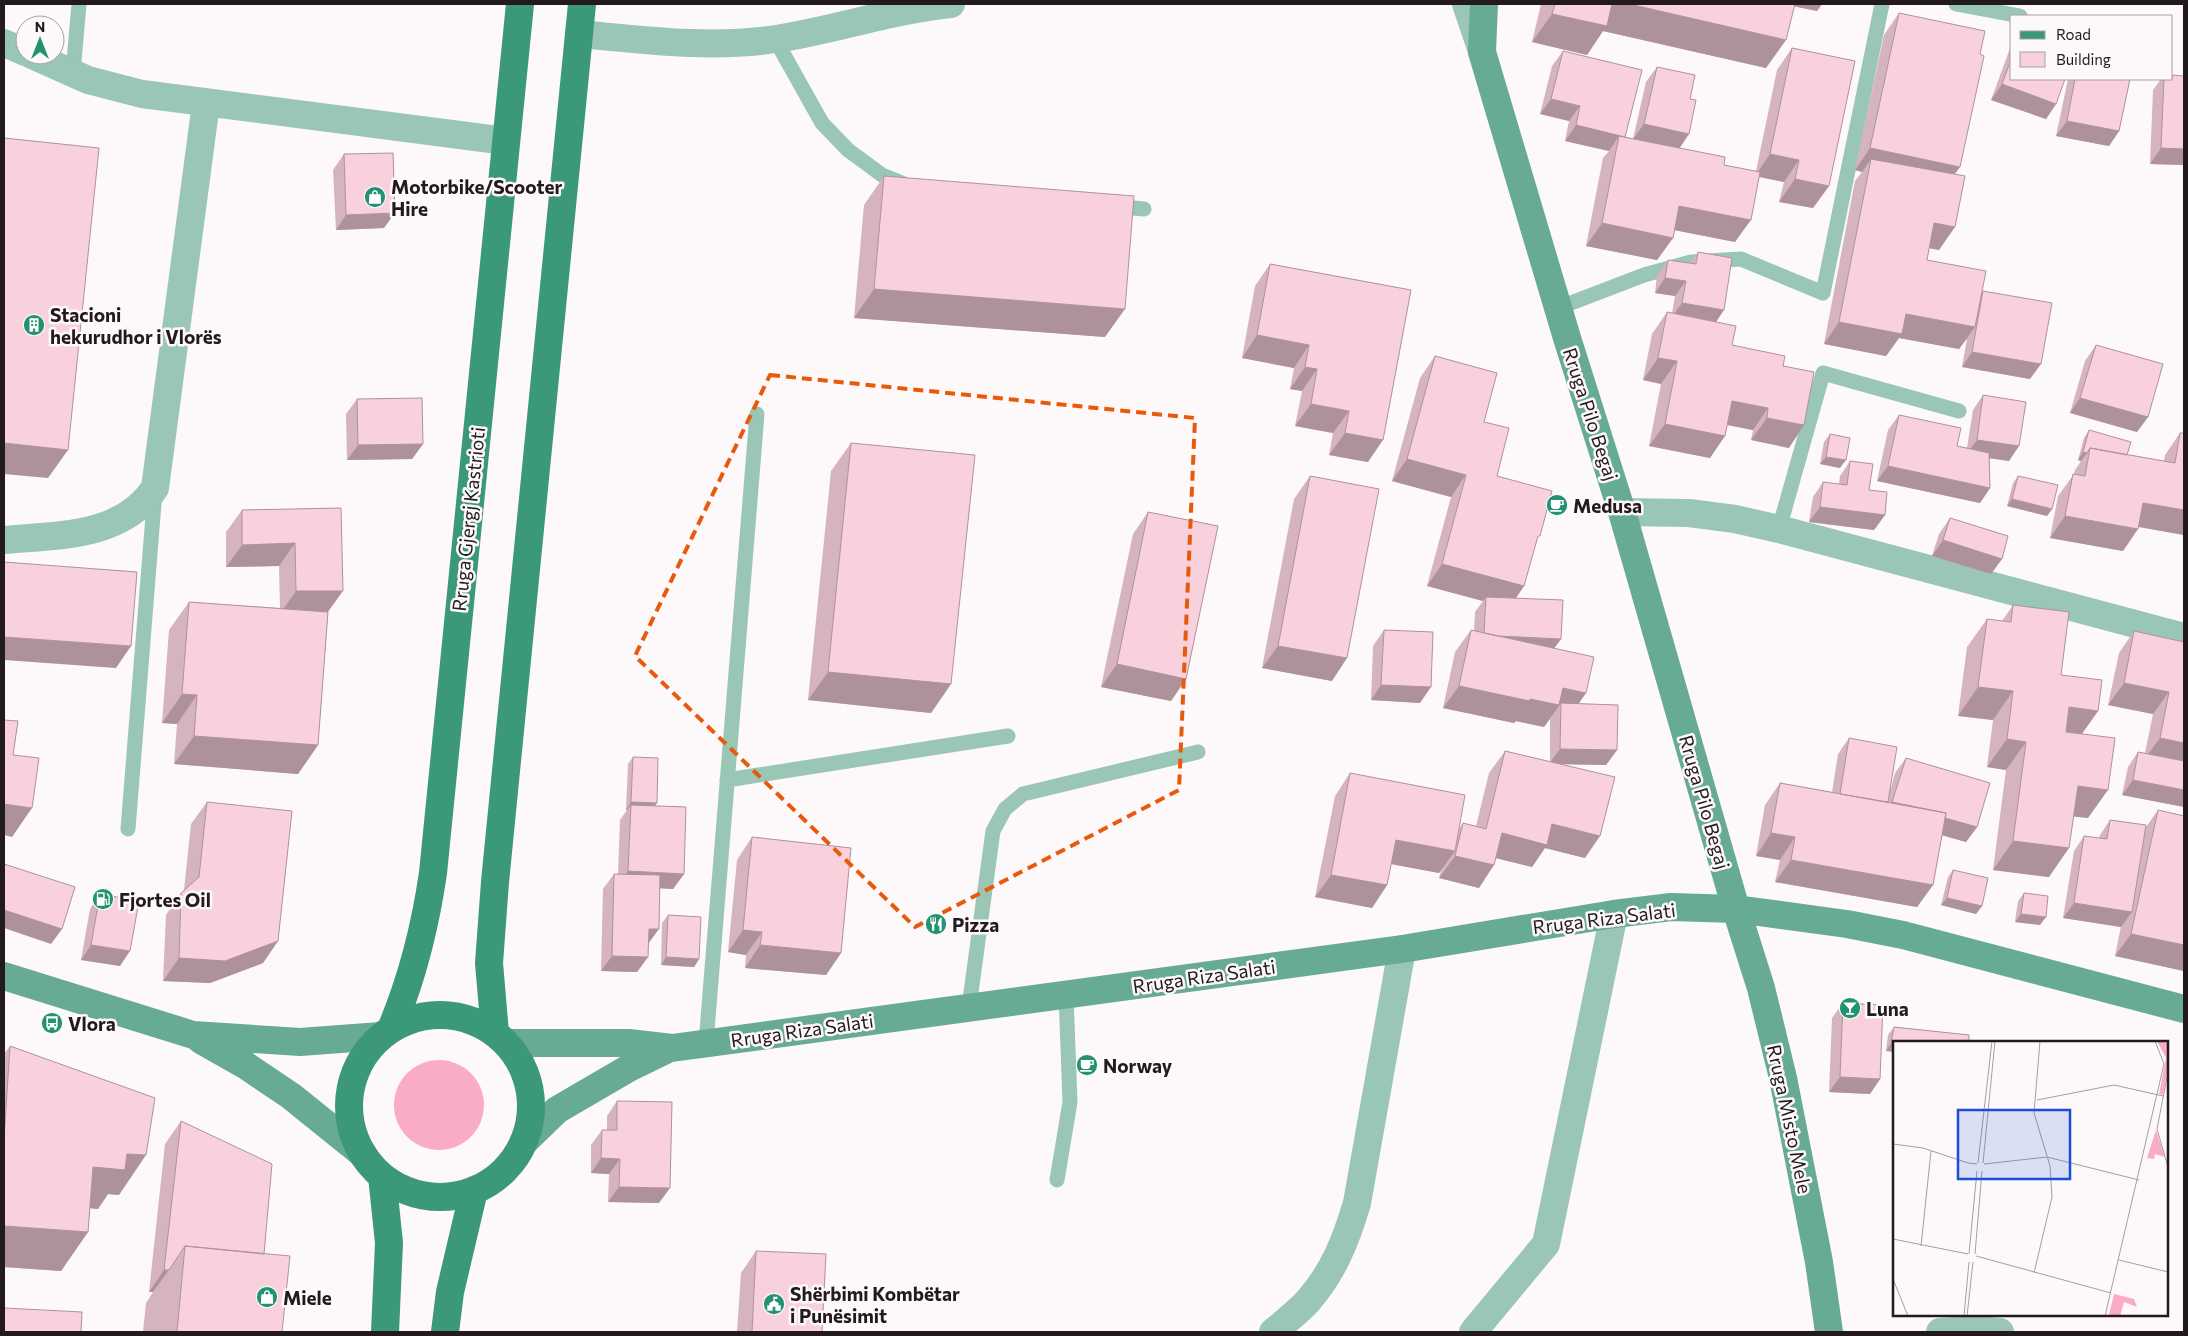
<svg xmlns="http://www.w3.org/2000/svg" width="2188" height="1336" viewBox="0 0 2188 1336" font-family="Commissioner,sans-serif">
  <rect width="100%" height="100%" fill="#fdf8f9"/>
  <path fill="#faabc6" d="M394 1105a45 45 0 1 1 90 0a45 45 0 1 1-90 0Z"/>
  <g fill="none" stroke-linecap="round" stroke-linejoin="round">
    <path stroke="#9ac6b5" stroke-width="15" d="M1956,4L2020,16
      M775,39L822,123L848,150L882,175L904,184
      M73,73L79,4
      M1113,206L1144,209
      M1558,308L1644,275L1691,262L1741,259L1823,293L1882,4
      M1779,529L1823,373L1959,411
      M727,780L1008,736
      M128,829L155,491
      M969,1007L993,831L1005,809L1023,794L1198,752
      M706,1043L757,414
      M1057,1180L1070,1102L1066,994"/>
    <path stroke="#9ac6b5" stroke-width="28" d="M1466,4L1482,51
      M579,34C645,40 710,49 776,39C835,30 891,10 951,4
      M4,43L25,52
      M32,55L88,80L142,94L506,141
      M1622,512L1689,513L1735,519L1779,529L2184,637
      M4,540C57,535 122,538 155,488L206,103
      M1273,1332C1285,1322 1298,1312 1308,1301C1334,1271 1346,1240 1357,1203L1402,949
      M1473,1332L1546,1244L1614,914
      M1940,1332L1976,1330L2000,1332"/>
    <path stroke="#67ab93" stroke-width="28" d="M1484,4L1482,52L1567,338L1622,512L1736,909L1761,988L1783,1078L1819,1262L1829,1332
      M4,976L193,1035L300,1042L381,1036
      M201,1040L245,1065L291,1096L363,1154
      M506,1043H629L672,1048L1402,949L1614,914L1671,907L1736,909L1847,924L1903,935L2184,1009
      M523,1143L557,1110L629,1068L670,1048"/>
    <path stroke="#3b987b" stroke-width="28" d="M349 1106a91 91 0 1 1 182 0a91 91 0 1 1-182 0Z
      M391,1029C412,979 425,928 433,873L520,4
      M495,1033L489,963L495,882L582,4
      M382,1176L389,1243L385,1332
      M445,1332L450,1292L474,1190"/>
  </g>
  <path fill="#d5b4be" d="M1541,4H1822L1817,11L1794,6L1766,68L1603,31L1587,55L1532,42Z
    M1899,13L1955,175L1939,250L1929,248L1927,260L1981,293L1983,291L2030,379L1962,367L1967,339L1959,349L1899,338L1886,356L1824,344L1855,181L1862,172L1855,170L1884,35Z
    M2012,43V79L2056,104L2046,119L1991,100Z
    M1792,48L1829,186L1813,208L1779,202L1784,182L1759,177L1735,242L1674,230L1673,238L1657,260L1586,246L1603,158L1609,151L1565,141L1569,121L1540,114L1552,66L1563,51L1625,137L1633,139L1646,82L1657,67L1680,148L1724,165L1756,171L1777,70Z
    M2184,76V165L2150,164L2153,90L2161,79H2172Z
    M2068,79H2130L2119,131L2109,146L2056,136Z
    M344,154L384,228L336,230L333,170Z
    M884,176L1105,337L854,318L864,205Z
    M1698,252L1716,322L1732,345L1783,366L1789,448L1751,440L1753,430L1727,425L1710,458L1649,446L1661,384L1643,380L1652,334L1667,312L1672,313L1675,296L1655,293L1657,275L1668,260L1690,263Z
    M1270,264L1411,290L1368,462L1329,455L1333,433L1295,426L1302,391L1290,389L1294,368L1242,358L1255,286Z
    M2096,345L2148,417L2137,432L2070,413L2085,361Z
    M1435,356L1484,422L1497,476L1536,541L1524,586L1516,598L1561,639L1554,648L1586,693L1578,704L1617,750L1606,765L1562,764L1585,858L1545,848L1532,867L1496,858L1479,888L1439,878L1441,871L1439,873L1391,864L1387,885L1372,908L1315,897L1335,796L1350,773L1459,829L1463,823L1476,826L1489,773L1505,751L1550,762V719L1555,712L1544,727L1516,721L1514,723L1443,708L1455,652L1471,630L1474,631L1475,612L1483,601L1427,586L1451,497L1392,481L1420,378Z
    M1983,395L2009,461L1990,458V488L1980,503L1877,481L1888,430L1899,415L1957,446L1967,448L1973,410Z
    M357,399L423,444L412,459L347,460L346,414Z
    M2089,430L2127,455L2164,461L2165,455L2180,433H2184V535L2139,527L2123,551L2050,538L2058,496L2074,474L2075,470L2081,461L2078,460L2084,438Z
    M1830,434L1840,468L1820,464L1824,442Z
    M851,443L951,684L931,713L808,700L831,471Z
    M1850,461L1885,515L1874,530L1809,522L1813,497L1823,482L1839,484L1840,476Z
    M1310,476L1332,681L1262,668L1294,499Z
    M2018,476L2052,509L2047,516L2007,506L2013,483Z
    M341,508L328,612L318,745L298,774L174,764L177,724L162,723L169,630L189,602L280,608L279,566L226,567V532L242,510Z
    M1148,512L1186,679L1171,701L1101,687L1133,534Z
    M1950,518L2002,559L1991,574L1932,556L1939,534Z
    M2013,605L2061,675L2098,711L2082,734L2088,818L2074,816L2049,877L1993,870L2006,770L1987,767L1993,720L1958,716L1967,647L1987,619L2002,621Z
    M1384,630L1420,703L1371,700L1373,646Z
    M2134,631L2184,642V807L2122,795L2128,767L2138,752L2145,753L2153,714L2108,705L2119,653Z
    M1849,738L1891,788L1895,773L1906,758L1977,827L1966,842L1942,835L1933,885L1917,907L1775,882L1780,860L1756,856L1765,805L1780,783L1832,792L1838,754Z
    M633,757L657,803L655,806L684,874L673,889L660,888L648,944V957L637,972L601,971L603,889L614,874H618L620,820L627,810H626L628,764Z
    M207,802L278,941L263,963L210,983L163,981L166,915L181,893L184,890L191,824Z
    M2158,810L2184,816V971L2115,956L2121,926V927L2063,918L2074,851L2084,836L2099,838L2100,835L2110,820L2146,827Z
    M752,837L841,953L826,975L745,968L746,955L728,952L737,860Z
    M1953,870L1982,906L1976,914L1941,905L1948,877Z
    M2024,893L2040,925L2015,922L2018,901Z
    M100,894L120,966L81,960L90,909Z
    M668,915L699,959L694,967L661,965L662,923Z
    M1843,1003L1880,1079L1870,1094L1829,1092L1832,1018Z
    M1894,1027L1969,1035L1886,1051L1888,1035Z
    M10,1046L119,1195L108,1194L98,1209L90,1208L88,1232L61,1271L4,1267V1054Z
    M617,1101L659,1203L608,1202L609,1174L591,1173V1145L602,1130H607V1116Z
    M181,1121L264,1254L282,1332H143L146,1303L153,1292H149L165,1144Z
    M756,1251L822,1332H737L741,1273Z"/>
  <path fill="#ae929b" d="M1610,4H1629L1786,40L1766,68L1603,31L1587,55L1532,42L1552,14Z
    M1782,4H1822L1817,11Z
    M2002,84L2056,104L2046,119L1991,100Z
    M1551,99L1580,106L1569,121L1540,114Z
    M2067,121L2119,131L2109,146L2056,136Z
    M1644,124L1689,134L1679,149L1633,139Z
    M1576,125L1625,137L1619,136L1609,151L1565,141Z
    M1870,148L1960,167L1944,189L1871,159L1862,172L1855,170Z
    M2161,148L2184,149V165L2150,164Z
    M1770,154L1799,160L1784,182L1755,176Z
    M1795,179L1829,186L1813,208L1779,202Z
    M1679,206L1751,220L1735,242L1664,228Z
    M395,213L384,228L336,230L346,215Z
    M1602,223L1673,238L1657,260L1586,246Z
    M1934,223L1955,227L1939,250L1918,246Z
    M1665,278L1686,281L1675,296L1655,293Z
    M874,289L1125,309L1105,337L854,318Z
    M1682,303L1724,310L1714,325L1671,318Z
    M1906,314L1975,327L1959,349L1899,338L1886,356L1824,344L1839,322Z
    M1257,335L1309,345L1294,368L1242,358Z
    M1972,352L2041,364L2030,379L1962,367Z
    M1658,358L1677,361L1661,384L1643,380Z
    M1305,367L1317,369L1302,391L1290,389Z
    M2080,398L2148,417L2137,432L2070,413Z
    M1732,401L1768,408L1753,430L1717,423Z
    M1311,404L1349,411L1333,433L1295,426Z
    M1767,418L1804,425L1789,448L1751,440Z
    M1665,424L1725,436L1710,458L1649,446Z
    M1345,433L1383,440L1368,462L1329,455Z
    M1977,440L2019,446L2009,461L1966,455Z
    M4,443L68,450L48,478L4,474Z
    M423,444L412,459L347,460L358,445Z
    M2083,452L2087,453L2081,461L2078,460Z
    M1826,457L1846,460L1840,468L1820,464Z
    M1407,459L1466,475L1451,497L1392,481Z
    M1888,466L1990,488L1980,503L1877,481Z
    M2012,499L2052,509L2047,516L2007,506Z
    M2143,503L2184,510V535L2128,525Z
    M1820,507L1885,515L1874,530L1809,522Z
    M2065,516L2138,529L2123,551L2050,538Z
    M1943,540L2002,559L1991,574L1932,556Z
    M295,543L279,566L226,567L242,545Z
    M1442,564L1524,586L1509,608L1486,597L1483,601L1427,586Z
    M296,591H343L327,613L280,614Z
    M1484,635L1561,639L1550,654Z
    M4,637L131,646L116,668L4,660Z
    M1278,646L1347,658L1332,681L1262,668Z
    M1117,664L1186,679L1171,701L1101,687Z
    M828,672L951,684L931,713L808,700Z
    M2124,683L2169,692L2153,714L2108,705Z
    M1381,685L1431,687L1420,703L1371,700Z
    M1459,686L1530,699L1563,688L1586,693L1570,716L1561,703L1544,727L1516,721L1514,723L1443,708Z
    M1978,687L2013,691L1993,720L1958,716Z
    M182,694L197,695L177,724L162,723Z
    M2069,707L2098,711L2078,739L2049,735Z
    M194,736L318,745L298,774L174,764Z
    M2160,738L2184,743V769L2144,760Z
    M2007,739L2026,742L2006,770L1987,767Z
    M1560,749L1617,750L1606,765L1549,764Z
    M2133,780L2184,790V807L2122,795Z
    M2078,786L2108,790L2088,818L2058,815Z
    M631,802L657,803L651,811L631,805L627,810H626Z
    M1892,802L1977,827L1966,842L1881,818Z
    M4,804L32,808L12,837L4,835Z
    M1552,824L1600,836L1585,858L1545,848L1532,867L1487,856L1502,833Z
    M1771,833L1795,837L1780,860L1756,856Z
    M1396,840L1455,851L1439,873L1380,862Z
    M2013,841L2069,848L2049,877L1993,870Z
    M1455,856L1494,865L1479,888L1439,878Z
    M1791,860L1933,885L1917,907L1775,882Z
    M628,871L684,874L673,889L618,886Z
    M1331,875L1387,885L1372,908L1315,897Z
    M1947,898L1982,906L1976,914L1941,905Z
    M2074,903L2132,912L2121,927L2063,918Z
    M4,910L62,929L51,944L4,928Z
    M2021,914L2046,917L2040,925L2015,922Z
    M649,929H659L648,944Z
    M743,930L762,932L746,955L728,952Z
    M2131,934L2184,945V971L2115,956Z
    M278,941L263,963L210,983L163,981L179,958Z
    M91,945L130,951L120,966L81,960Z
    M760,945L841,953L826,975L745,968Z
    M612,956L648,957L637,972L601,971Z
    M666,957L699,959L694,967L661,965Z
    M1891,1043L1894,1044V1052L1886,1051Z
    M1840,1077L1880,1079L1870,1094L1829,1092Z
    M127,1154L146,1155L119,1195L108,1194L98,1209L65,1206L93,1167Z
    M601,1158L620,1159L609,1174L591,1173Z
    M619,1187L670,1188L659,1203L608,1202Z
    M4,1226L88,1232L61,1271L4,1267Z
    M164,1270H169L153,1292H149Z"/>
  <path fill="#f8d1dd" stroke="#ae929b" d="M1555,4H1612L1607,26L1552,14Z
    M1629,4H1795L1786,40Z
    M1899,13L1985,31L1980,54L1984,56L1960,167L1870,148Z
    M1792,48L1855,61L1829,186L1795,179L1799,160L1770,154Z
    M1563,51L1642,70L1625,137L1576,125L1580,106L1551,99Z
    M2012,57V79H2065L2056,104L2002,84Z
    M1657,67L1695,75L1690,99L1696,100L1689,134L1644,124Z
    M2172,75L2184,76V149L2161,148L2164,79H2172Z
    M2075,79H2130L2119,131L2067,121Z
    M1619,136L1725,157L1724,165L1760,172L1751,220L1679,206L1673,238L1602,223Z
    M4,138L99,148L68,450L4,443Z
    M393,153L395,213L346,215L344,154Z
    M1871,159L1965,176L1955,227L1934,223L1927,260L1986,271L1975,327L1906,314L1902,334L1839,322Z
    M884,176L1134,196L1125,309L874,289Z
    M1698,252L1732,258L1724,310L1682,303L1686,281L1665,278L1668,260L1696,264Z
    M1270,264L1411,290L1383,440L1345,433L1349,411L1311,404L1317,369L1305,367L1309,345L1257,335Z
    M1983,291L2052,303L2041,364L1972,352Z
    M1667,312L1736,326L1732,345L1785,356L1783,366L1814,372L1804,425L1767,418L1768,408L1732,401L1725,436L1665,424L1677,361L1658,358Z
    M2096,345L2163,364L2148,417L2080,398Z
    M1435,356L1497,373L1484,422L1509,428L1497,476L1552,491L1540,536H1538L1524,586L1442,564L1466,475L1407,459Z
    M1983,395L2026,402L2019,446L1977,440Z
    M422,398L423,444L358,445L357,399Z
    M1899,415L1961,428L1957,446L1989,453L1990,488L1888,466Z
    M2089,430L2131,442L2127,455L2090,448L2087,453L2083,452Z
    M2180,433H2184V510L2143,503L2138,529L2065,516L2073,474L2085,476L2090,448L2175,463Z
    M1830,434L1850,438L1846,460L1826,457Z
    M851,443L975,455L951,684L828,672Z
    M1850,461L1873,464L1869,490L1887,492L1885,515L1820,507L1823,482L1847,485Z
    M1310,476L1379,489L1347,658L1278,646Z
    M2018,476L2058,485L2052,509L2012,499Z
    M341,508L343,591H296L295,543L242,545V510Z
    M1148,512L1218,526L1186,679L1117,664Z
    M1950,518L2008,536L2002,559L1943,540Z
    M4,562L137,572L131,646L4,637Z
    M1486,597L1563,600L1561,639L1498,636L1484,633Z
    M189,602L328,612L318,745L194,736L197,695L182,694Z
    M2013,605L2069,612L2061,675L2102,680L2098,711L2069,707L2066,732L2115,738L2108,790L2078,786L2069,848L2013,841L2026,742L2007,739L2013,691L1978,687L1987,619L2011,622Z
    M1384,630L1433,632L1431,687L1381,685Z
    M1471,630L1594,657L1586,693L1563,688L1559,705L1530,699V701L1459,686Z
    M2134,631L2184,642V743L2160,738L2169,692L2124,683Z
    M1561,703L1618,705L1617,750L1560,749Z
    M4,720L18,721L13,755L39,758L32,808L4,804Z
    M1849,738L1897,747L1888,802L1840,794Z
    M1505,751L1615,777L1600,836L1552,824L1547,845L1502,833L1494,865L1455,856L1463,823L1486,829Z
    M2138,752L2184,761V790L2133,780Z
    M633,757L658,758L657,803L631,802Z
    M1906,758L1990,783L1977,827L1945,818L1946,813L1892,802Z
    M1350,773L1465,795L1455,851L1396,840L1387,885L1331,875Z
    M1780,783L1946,813L1933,885L1791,860L1795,837L1771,833Z
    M207,802L292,811L278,941L225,961L179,958L181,893L199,877Z
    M631,805L686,807L684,874L628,871Z
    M2158,810L2184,816V945L2131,934Z
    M2110,820L2146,825L2132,912L2074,903L2084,836L2107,839Z
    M752,837L851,848L841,953L760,945L762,932L743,930Z
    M4,864L75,887L62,929L4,910Z
    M1953,870L1988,878L1982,906L1947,898Z
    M614,874L660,875L659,929H649L648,957L612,956Z
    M2024,893L2048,896L2046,917L2021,914Z
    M100,894L139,901L130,951L91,945Z
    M668,915L701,917L699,959L666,957Z
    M1843,1003L1883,1005L1880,1079L1840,1077Z
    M1894,1027L1969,1035V1042H1894V1044L1891,1043Z
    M10,1046L155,1098L146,1155L127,1154L125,1170L93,1167L88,1232L4,1226V1139Z
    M617,1101L672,1102L670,1188L619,1187L620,1159L601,1158L602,1130H617Z
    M181,1121L272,1164L264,1254L185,1246L169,1270H164Z
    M185,1246L290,1256L282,1332H177Z
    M756,1251L826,1254L822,1332H752Z
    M4,1308L82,1312L81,1332H4Z"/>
  <path fill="none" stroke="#e8590c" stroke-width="4" stroke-dasharray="10 6" stroke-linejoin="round" d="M770,375L1195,418L1179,790L915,927L635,656Z"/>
  <defs>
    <g id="shop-disc" transform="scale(1.125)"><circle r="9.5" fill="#229273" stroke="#fdf8f9"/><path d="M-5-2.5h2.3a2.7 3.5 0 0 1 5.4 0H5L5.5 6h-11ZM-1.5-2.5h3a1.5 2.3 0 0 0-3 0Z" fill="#fff"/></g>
    <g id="building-disc" transform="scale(1.125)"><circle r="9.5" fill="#229273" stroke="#fdf8f9"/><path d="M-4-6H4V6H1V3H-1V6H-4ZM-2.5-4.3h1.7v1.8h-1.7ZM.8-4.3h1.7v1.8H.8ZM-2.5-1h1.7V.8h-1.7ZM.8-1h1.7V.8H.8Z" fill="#fff"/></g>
    <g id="cafe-disc" transform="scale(1.125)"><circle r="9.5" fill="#229273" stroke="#fdf8f9"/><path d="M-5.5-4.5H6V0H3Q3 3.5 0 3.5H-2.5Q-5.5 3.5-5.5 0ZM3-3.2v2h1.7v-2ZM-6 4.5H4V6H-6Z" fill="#fff"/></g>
    <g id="fuel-disc" transform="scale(1.125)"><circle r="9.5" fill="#229273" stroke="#fdf8f9"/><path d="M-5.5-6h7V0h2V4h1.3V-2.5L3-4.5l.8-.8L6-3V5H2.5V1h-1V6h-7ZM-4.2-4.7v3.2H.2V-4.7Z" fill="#fff"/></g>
    <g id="restaurant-disc" transform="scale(1.125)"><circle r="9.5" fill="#229273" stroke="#fdf8f9"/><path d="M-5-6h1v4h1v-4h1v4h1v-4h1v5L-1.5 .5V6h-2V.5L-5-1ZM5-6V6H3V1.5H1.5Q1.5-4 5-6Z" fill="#fff"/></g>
    <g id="bar-disc" transform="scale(1.125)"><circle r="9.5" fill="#229273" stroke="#fdf8f9"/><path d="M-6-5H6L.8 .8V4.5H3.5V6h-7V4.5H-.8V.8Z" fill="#fff"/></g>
    <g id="bus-disc" transform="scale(1.125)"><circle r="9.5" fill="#229273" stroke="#fdf8f9"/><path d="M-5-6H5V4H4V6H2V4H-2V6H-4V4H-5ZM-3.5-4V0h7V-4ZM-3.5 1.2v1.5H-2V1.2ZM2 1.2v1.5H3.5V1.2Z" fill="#fff"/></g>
    <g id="civic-disc" transform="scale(1.125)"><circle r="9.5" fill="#229273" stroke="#fdf8f9"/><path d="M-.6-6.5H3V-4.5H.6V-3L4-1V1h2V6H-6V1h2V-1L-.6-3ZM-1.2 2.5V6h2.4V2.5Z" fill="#fff"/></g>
  </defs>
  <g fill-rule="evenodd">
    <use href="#shop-disc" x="375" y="197"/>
    <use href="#building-disc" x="34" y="325"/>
    <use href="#cafe-disc" x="1557" y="505"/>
    <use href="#fuel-disc" x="103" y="899"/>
    <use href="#restaurant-disc" x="936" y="924"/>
    <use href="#bar-disc" x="1850" y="1008"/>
    <use href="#bus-disc" x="52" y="1023"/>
    <use href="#cafe-disc" x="1087" y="1065"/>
    <use href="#shop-disc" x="267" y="1297"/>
    <use href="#civic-disc" x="774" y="1304"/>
  </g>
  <g text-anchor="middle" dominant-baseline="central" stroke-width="5" stroke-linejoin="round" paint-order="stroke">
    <g font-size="19" font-weight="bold" fill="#231a1d" stroke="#fdf8f9" text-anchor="start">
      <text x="391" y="186">Motorbike/Scooter<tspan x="391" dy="22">Hire</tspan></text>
      <text x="50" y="314">Stacioni<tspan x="50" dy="22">hekurudhor i Vlorës</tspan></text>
      <text x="1573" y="505">Medusa</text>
      <text x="119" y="899">Fjortes Oil</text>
      <text x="952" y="924">Pizza</text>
      <text x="1866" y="1008">Luna</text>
      <text x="68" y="1023">Vlora</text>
      <text x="1103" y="1065">Norway</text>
      <text x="790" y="1293">Shërbimi Kombëtar<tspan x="790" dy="22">i Punësimit</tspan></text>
      <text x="283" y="1297">Miele</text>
    </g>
    <g font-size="19" fill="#231a1d" stroke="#fdf8f9">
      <text transform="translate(1591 414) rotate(72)">Rruga Pilo Begaj</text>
      <text transform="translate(468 519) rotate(-84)">Rruga Gjergj Kastrioti</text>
      <text transform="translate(1705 802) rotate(74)">Rruga Pilo Begaj</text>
      <text transform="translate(1604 918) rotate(-7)">Rruga Riza Salati</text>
      <text transform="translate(1204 976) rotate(-8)">Rruga Riza Salati</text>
      <text transform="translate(802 1030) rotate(-8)">Rruga Riza Salati</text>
      <text transform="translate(1790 1119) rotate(78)">Rruga Misto Mele</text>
    </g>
  </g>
  <g transform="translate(1893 1041)">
    <rect width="275" height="275" fill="#fdf8f9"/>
    <path d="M264,0H275V28L270,54L266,53L273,17ZM263,89L272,116L262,113L261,118L254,117ZM221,253L241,258L244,266L231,261L227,275L216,274Z" fill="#faabc6"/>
    <path fill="none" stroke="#a69fa1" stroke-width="1" d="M275,31L264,88L275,126M144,59L221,44L270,55M0,103L30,107L75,122L84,123M85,122L99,0M90,122L102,0M91,123L154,116L246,139M0,198L75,213M28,205L38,110M76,213L84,130M82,213L89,130M83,215L218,252M226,219L275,231M141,232L159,156L157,125L141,72L147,0M0,238L15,275M71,275L76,221M74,275L80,221M212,275L271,23L262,0"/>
    <path fill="#1d4ed8" fill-opacity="0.15" stroke="#1d4ed8" stroke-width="2.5" d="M65,69H177V138H65Z"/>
    <rect width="275" height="275" fill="none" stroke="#231a1d" stroke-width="2.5"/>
  </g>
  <rect width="2188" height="1336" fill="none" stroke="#231a1d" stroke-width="10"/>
  <rect x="2010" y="15" width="162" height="65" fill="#fdf8f9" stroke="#a69fa1"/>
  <rect x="2020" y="31" width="25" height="8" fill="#3b987b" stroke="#a69fa1"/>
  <text x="2056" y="40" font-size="15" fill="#231a1d">Road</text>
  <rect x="2020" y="52" width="25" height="15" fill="#f8d1dd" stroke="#a69fa1"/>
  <text x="2056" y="65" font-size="15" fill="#231a1d">Building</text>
  <g transform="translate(40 40)"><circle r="24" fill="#fdf8f9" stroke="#a69fa1"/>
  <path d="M0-4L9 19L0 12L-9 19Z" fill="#229273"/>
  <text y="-8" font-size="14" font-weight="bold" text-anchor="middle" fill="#231a1d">N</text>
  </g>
</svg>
